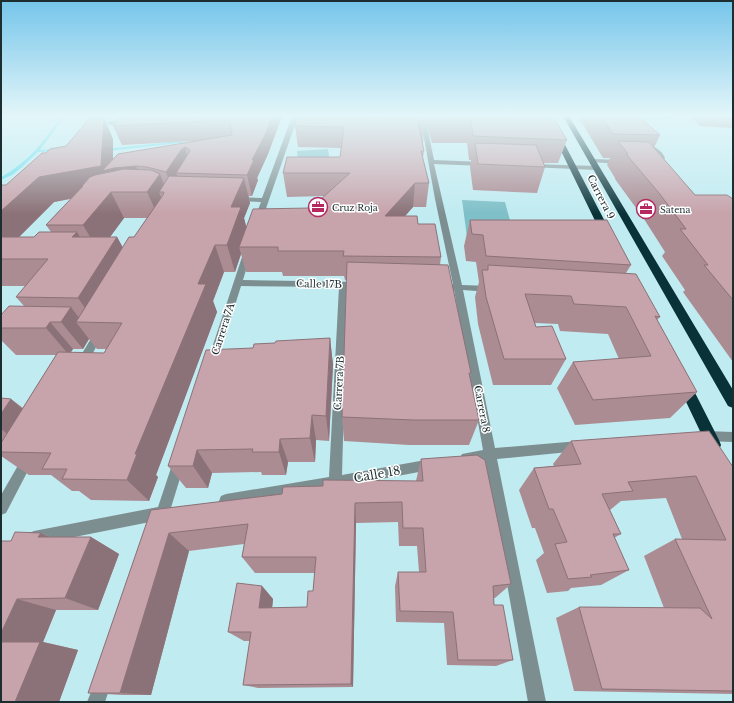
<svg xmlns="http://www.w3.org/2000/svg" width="734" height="703" viewBox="0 0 734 703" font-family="'Libre Baskerville',serif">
  <rect width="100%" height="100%" fill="#c0ebf1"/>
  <path fill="#7fbfc8" d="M328,149L331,173L299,175L297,151Z
    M462,200L505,202L515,239L467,237Z"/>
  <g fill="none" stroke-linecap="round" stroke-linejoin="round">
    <path fill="#6adeee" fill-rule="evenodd" d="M61,116H64L51,135L40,150L56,149H57V151L38,152L21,168L12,175L1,180V177C27,163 45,141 61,116Z
      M675,116H683L660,120L635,121L633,120L635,119L660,118Z
      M180,141L193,145L191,146L180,143L107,151L105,150L107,149Z"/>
    <path fill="#7d8e90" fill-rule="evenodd" d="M292,116H298L262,220L261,222H255L254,220L261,202L236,201L233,199L236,197L262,198Z
      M420,116H425L434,160L484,162L487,164L484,166L434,164L462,285L490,286L494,289L490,292L463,290L495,448L579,441L583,442L585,446L583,450L579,451L497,459L546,702H528L485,460L466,464L462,462L460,458L462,454L483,450L454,290L449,289L448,287L453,284L435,199Z
      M128,120L130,121V123L110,125L107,123L110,121Z
      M645,144C652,144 663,151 665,158L662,162L650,164V162L659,158L658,155L645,146Z
      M592,159L622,160L625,162L622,164L590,162V160Z
      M532,164L596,166L599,168L596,170L530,167V165Z
      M244,251H247L251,253L243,280L360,282L364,285L360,288H347L342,475L431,459L435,461L437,465L435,469L226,508L221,506L219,501L221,496L226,494L329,477L339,287L241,286L217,363L216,366H208L207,363Z
      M99,329L104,332L85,368H77L76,365L77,362L96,330Z
      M705,431L733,432V442L705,441L701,440L699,436L701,432Z
      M28,453L32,455L34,459L6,513L1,515V495L24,455Z
      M179,456L183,458L185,462L166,524L161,526L156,524L155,521L34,545L29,543L27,538L29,533L34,531L158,507L173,462L175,458Z
      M104,673L110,675L112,681L105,702H87L98,675Z"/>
    <path fill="#093238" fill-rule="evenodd" d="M544,116H550L612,235L610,237L607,238L602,235Z
      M563,116H569L733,390V408L728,406Z
      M684,380L689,381L719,440L721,445L719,450L714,452L709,450L678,385L679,381Z"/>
  </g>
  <path fill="#ab8c93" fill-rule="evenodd" d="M120,116H282L268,154L257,178L258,180L252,196H249L250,203L244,218L246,227L311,208L324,196L287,197L283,173L340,157L341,148L298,147L295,126L297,116H422L425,121L423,143H422L424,151L423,158L429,183L426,207H413L405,216L418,224L441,257L440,265L471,373L470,377L479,420L469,445H409L344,441L342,417L347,280H345L344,276H283L282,272H246L241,254L235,272H224L213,301L217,312L156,475L158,477L149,501L91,500L79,491H72L51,475H29L1,456V398L11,399L23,408L56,355H16L1,340V315L24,306L16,297L25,286H1V185H6L46,153L113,139V160L193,141L122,145L113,126ZM71,199L46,225L51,232L34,237H19L54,202ZM124,218H147L134,237L123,248L117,237H110ZM89,339L97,349H106L104,353H70L73,349H83Z
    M424,116H551L567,140L558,163H543L545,167L537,193L473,190L470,167L471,160H469L467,143H432Z
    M578,116H638L660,135L654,148L695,195L733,199V362L683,292L685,290L662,256L665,252L644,219L615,179V178L607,165L610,158H603Z
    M690,116H733V128L700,126Z
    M470,220L631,265L626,273L660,317L657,320L697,392L670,418L575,425L557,388L573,362L619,359L608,334L560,331L558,324L535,323L536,327L566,359L551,385H493L478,324L475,297L479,282L476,262L466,261L464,246Z
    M330,338L333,365L329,441L316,440L315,462H288L286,475H262L261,472L212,473L208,488H186L168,466L253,348L275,343Z
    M571,441L733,467V694L574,691L556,618L579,607L664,608L644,556L675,539H682L666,498L621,501L610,510L621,534L614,538L629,570L601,585L571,588L568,591L547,593L536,560L544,553L535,528H532L519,490L534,468L554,466L553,464Z
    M421,459L511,584L495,598H494V605L513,660L496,666L447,665L444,623L396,622L395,586L398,572H419L417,546H399L398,522L356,523L353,687L258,688L243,685L250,641H244L228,632L262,586L273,599L272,608L307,607L313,591L315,573H255L242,557L244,544L189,551L151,695H122L88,693L151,510L282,494L323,486L416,481Z
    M41,533L50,537H91L119,554L98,610H56L43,642L78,650L59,702H1L11,541Z"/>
  <path fill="#8b7278" d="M193,116H205L195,122Z
    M272,116H282L268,154L257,178L258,180L252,196L247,175L252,160Z
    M104,117L113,139V168L136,166L145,187L82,186L87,195L54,202L4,252L1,248V211Z
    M185,147L191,168L176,173L180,184L174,193L166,172L181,150Z
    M160,174L170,200L164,192H159L165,208L159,218L147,192Z
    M244,178L250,203L244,218L248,233L239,247L241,254L235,272L227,245L231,207Z
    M415,183L413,207L384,240L385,216Z
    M111,192L124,218L99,252L83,225Z
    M77,232L93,259L72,237Z
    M117,237L132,264L95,322L78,298Z
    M215,245L224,272L213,301L217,312L156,475L158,477L149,501L127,480L135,454L198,284Z
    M71,307L82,322H76L89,339L83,349L61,322Z
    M50,322L73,349L69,355L46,328Z
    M330,338L333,365L329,441L326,416Z
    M11,399L40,424L26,448L1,429V414Z
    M312,415L316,440L315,462L310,438Z
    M280,439L288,462L286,475L279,452Z
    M197,450L212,473L208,488L193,466Z
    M355,503L356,523L353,687L351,684Z
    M41,533L74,550L38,537Z
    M169,533L189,551L151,695L120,693Z
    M91,537L119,554L98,610L65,598Z
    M262,586L273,599L271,619L259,608Z
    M17,599L56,610L43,642L78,650L59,702H15L1,643V633Z"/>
  <path fill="#c7a3ab" stroke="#8b7278" d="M120,116H193L198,119L202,116H272L265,135L252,160H254L247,175L176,173L190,151L189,149L185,147L181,150L166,172L147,167L136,166L114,168L102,171L118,154L232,135L230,120L113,126Z
    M297,116L424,117L425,121H418L424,151H421L429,183H415L385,216H417L418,224H435L441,257L343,256L344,251H278V247H239L253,209L311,208L350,173H283L287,157H340L344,127L295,126Z
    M433,116H551L556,122L567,140L473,136L471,120H434Z
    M601,116H638L660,135L613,134Z
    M104,117L101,166L39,177L1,211V185H6L42,153H46L50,149L66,146L90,118Z
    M618,141L649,142L695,195H727L733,199V300L704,265H708L680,229H686L659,193L626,154H628Z
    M475,143L536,145L545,167L478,164Z
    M124,169L151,170L160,174L147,192H111L83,225H46L83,186H82L90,177L95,175Z
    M169,176L244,178L231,207H241L227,245H215L198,284H206L135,454H137L127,480L62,479L67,469H42L51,453L1,452V443L58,352L104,353L122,323L76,322L129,237H134L163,195L164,192H159Z
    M470,220H607L631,265L486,256L483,235L472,234Z
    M39,232H77L72,237H117L78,298L16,297L48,259H1V237H34Z
    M347,262L448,265L471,373H469L479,420H413L342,417Z
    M488,265L636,274L660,317L655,316L697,392L593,400L573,362L651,356L626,307L574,304L571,296L525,294L536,327L552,326L566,359H504L486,297L482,270H488Z
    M9,306L71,307L61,322H50L46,328H1V315Z
    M330,338L326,416L312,415L310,438L280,439L279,452H252L253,449L197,450L193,466H168L206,350L253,348L254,344L275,343L276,341Z
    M1,398L11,399L1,414Z
    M709,431L733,467V691L602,689L579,607L700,608L712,619L675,539L726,540L696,476L628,482L633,491L602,494L621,534H613L629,570L590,575L592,577L568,579L555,544L567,542L553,509H549L534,468L581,464L571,441Z
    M477,455L485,460L511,584L493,586L494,605H503L513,660H458L453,612L400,611L398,572H426L423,528H403L402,502L355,503L351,684L243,685L251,632H228L237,583L262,586L259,608L307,607L308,591H313L316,557H242L248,524L169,533L120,693H88L151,510L282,494L283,487L323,486V480L423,481L421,459Z
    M15,532L41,533L38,537H91L65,598L17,599L1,633V541H11Z
    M1,642H40L15,702H1Z"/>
  <linearGradient id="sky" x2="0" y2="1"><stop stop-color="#75c5ea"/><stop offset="0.54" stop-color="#e3f6f9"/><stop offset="1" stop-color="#e3f6f9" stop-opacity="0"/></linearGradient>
  <rect width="734" height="214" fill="url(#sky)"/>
  <defs>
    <g id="office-ring" transform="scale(1)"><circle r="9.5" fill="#fff" stroke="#b52860" stroke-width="1.5"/><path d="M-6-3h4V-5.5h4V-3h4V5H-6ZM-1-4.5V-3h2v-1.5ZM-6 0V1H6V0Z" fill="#b52860"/></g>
  </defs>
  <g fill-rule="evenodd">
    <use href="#office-ring" x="318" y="207"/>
    <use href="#office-ring" x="646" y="209"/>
  </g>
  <g text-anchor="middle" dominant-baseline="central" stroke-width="3" stroke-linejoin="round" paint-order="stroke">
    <g font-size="9" fill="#1d2e30" stroke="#fff" text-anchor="start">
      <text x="332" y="207">Cruz Roja</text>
      <text x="660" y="209">Satena</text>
    </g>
    <g font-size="10" fill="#1d2e30" stroke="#fff">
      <text transform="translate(601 197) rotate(63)">Carrera 9</text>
      <text transform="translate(319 284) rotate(1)">Calle 17B</text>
      <text transform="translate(223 329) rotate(-72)">Carrera 7A</text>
      <text transform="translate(339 383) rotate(-87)">Carrera 7B</text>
      <text transform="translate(482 409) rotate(79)">Carrera 8</text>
    </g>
    <g font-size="12" fill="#1d2e30" stroke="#fff">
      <text transform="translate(377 474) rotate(-10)">Calle 18</text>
    </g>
  </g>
  <rect width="734" height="703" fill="none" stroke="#1d2e30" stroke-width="4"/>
</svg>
